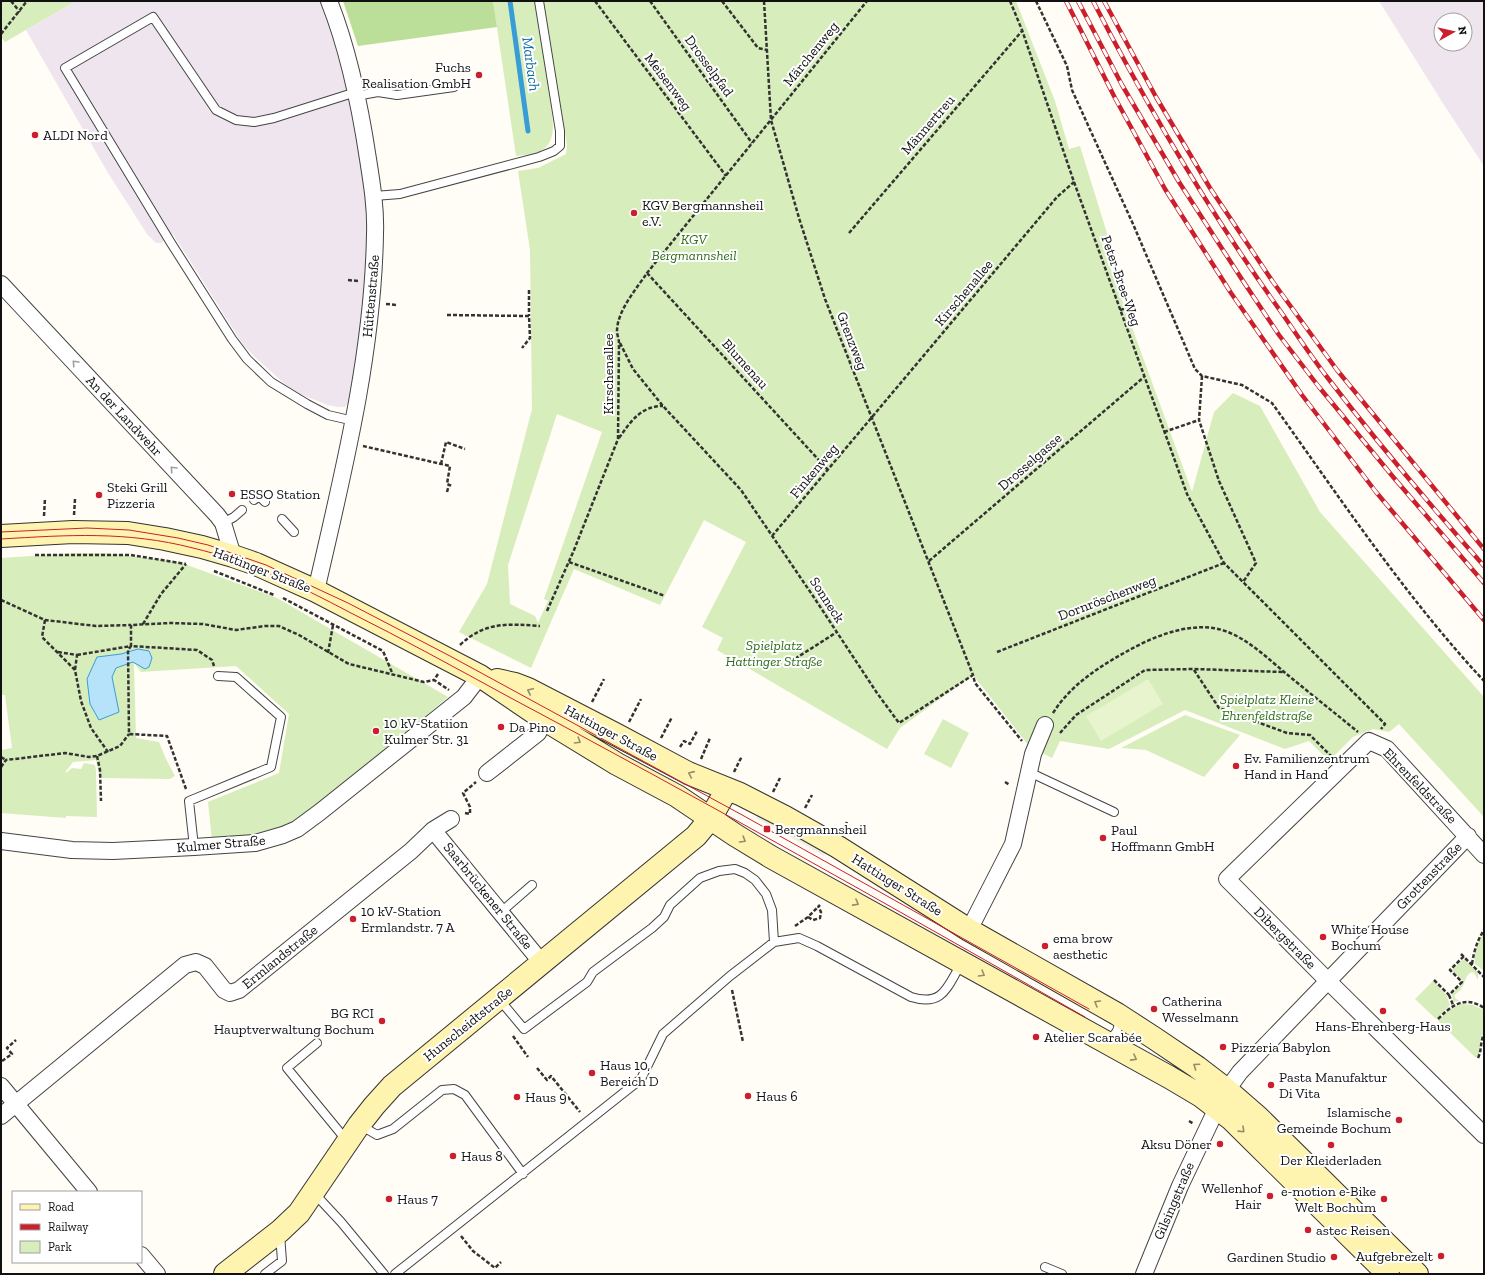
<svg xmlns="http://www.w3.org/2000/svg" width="1485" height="1275" viewBox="0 0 1485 1275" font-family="'Zilla Slab',serif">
  <rect width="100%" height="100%" fill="#fffdf5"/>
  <path fill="#eee5ef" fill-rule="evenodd" d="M76,1H320L335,39L345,74L363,158L368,213L365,296L352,397L345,407H338L328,405L300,394L286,385L257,359L244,346L173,234L161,243H156L147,234L108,173L26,30Z
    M1379,1H1484V166L1444,105ZM1441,20H1465V44H1441Z"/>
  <path fill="#d7edbb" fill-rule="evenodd" d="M1,1H76L5,42L1,37Z
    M493,1H535L537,10L551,94L550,96C551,113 560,142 540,151C534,155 523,155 516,156Z
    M543,1H1016L1055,101L1069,149L1080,146L1110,243L1102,245L1192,492L1214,412L1233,393L1260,406L1320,512L1484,697V817L1399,724L1389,732L1373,729L1353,737L1329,761L1309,741L1285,749L1185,710L1109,749L1060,741L1052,758L1029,746L973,675L900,728L887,749L717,650L723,638L702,627L746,542L704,520L660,605L574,569L531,668L459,632L487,584L532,409L530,250L518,171L538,168L566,154L567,145ZM557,414L602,432L544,599L548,601L538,623L535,616L510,604L508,565Z
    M76,553H105L179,562L277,598L448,697L339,788L296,822L274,831L253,836L212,840L208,802L279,773L289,714L236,666L141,672L134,663L136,738L159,742L166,759L175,776L170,779L102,778L99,774L96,760L73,762L66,771V773L72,768L81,769L84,763L95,765L96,771L97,817L66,816V781V818L1,813V750L12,748L5,695H1V558Z
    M1185,715L1240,735L1204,777L1146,750L1121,748Z
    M943,719L969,733L951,768L924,754Z
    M1484,933V971L1475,964C1473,954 1478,942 1484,933Z
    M1462,960H1465L1478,972V980L1474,973L1472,972C1464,976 1466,982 1461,989C1459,992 1456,993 1454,996L1456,999L1460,1001L1453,1002L1452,994L1462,983L1463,981L1452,970Z
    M1433,981L1446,994L1450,1005L1436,1019L1415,999Z
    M1461,1004L1473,1005L1484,1010V1031L1481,1036L1479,1053L1476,1058L1438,1021L1450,1009Z"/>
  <path fill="#bbdf99" d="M343,1H493L497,27L358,46Z"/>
  <path fill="#e8f4cd" d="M1148,679L1163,704L1101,741L1086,716Z"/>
  <path fill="#f2ede1" d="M759,813L827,851L824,856L756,818Z"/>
  <path fill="#b6e3fa" stroke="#389dd6" d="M138,649L149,651L152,658L149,667L145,669L133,662L116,668L112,677L119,712L99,720L90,704L87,679L97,657L121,654Z"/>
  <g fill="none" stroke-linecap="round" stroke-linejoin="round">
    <path stroke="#389dd6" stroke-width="5" d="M510,1L528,131"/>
    <g stroke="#444" stroke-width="10">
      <path id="lane" d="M356,96L378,92L397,95L454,87
        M374,196L400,194L539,157L554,151L560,146V131L539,1
        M354,421L328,415L307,404L271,382L247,359L232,339L171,243L65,68L153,17L216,110L236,120L254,122L274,118L356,92
        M254,500L259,496L265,502
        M282,519L294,532
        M223,523L234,517L242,510
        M1029,772L1114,812
        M194,847L189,801L271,767L281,717L236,677L218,676
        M501,912L532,885
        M499,999L524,1029L587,982L593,972L652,928L664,917L670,905L700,878L719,871L735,869L745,873L755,880L766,894L772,910L774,942
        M1105,1038C1116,1037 1120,1029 1118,1018
        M317,1043L287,1068L347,1141
        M360,1125L377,1135L393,1129L442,1090L454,1089L465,1095L523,1174
        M314,1193L341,1222L384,1274
        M1045,1267L1062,1274
        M265,1274L282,1261L280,1234
        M395,1274L641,1079L663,1034L730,976L774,942L799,938L817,946L911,997C943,1007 947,987 961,964"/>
    </g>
    <g stroke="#444" stroke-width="18">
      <path id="street" d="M1,284L217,515L223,523L233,556
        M316,591C343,473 373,355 375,234C376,209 372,184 368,159C360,106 349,51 329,1
        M487,773L538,733L545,720
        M433,830L542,963
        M1,841L72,850L113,851L194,847L255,843L283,835L297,829L320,812L464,697L480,676
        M1484,855L1387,749L1369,741L1227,879L1327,980L1484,1135
        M969,930L1013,844L1033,754L1045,725
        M1,1086L89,1192
        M1227,1090L1240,1072L1468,836
        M1,1116L185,965L196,962L205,966L224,990L230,993L239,990L411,851L433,830L451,819
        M141,1255L157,1274
        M1144,1274L1180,1186L1217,1108"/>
    </g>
    <g stroke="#333" stroke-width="24">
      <path id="secondary" d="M1,536L73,532L128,533L165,539L202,547L233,556L256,564L316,591L480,676L545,720L617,764L677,796L735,835L771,857L1169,1077L1201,1096L1231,1119L1388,1274
        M497,680L515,684L528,689L617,735L688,773L740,794L785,817L838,847L969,930L1117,1014L1154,1038L1197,1067L1227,1090L1258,1117L1417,1274
        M225,1274L280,1231L299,1213L359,1125L374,1106L392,1086L696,836L710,819L727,789"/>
    </g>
    <path stroke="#333" stroke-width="2.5" stroke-dasharray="4 2" stroke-linecap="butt" d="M11,1L20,12
      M595,1L726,176
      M650,1L752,143
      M722,1L758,48L767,50
      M764,1L771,120L799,218L825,299L973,675
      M1010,1L1022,30L1074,182L1187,494L1224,563L1385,724L1381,729
      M1036,1L1067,66L1072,90L1133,224L1195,369L1202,376L1242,385L1272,403C1340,498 1405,596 1484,681
      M1,34L27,1
      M849,233L1022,31
      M647,273L828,470
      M348,280L358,281
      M529,290V316
      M386,304L397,305
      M1120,310L1137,305
      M447,315L529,316L530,338L522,348
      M620,343L633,369L663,406L741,490L813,596L877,693L899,723L973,675L975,683L1022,741
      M1202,376L1199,420L1219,481L1256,563L1243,582
      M1164,432L1199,420
      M619,438C631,421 641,406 663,406
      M363,446L450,466L447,484L452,486
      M441,464L446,442L465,449
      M447,492L449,485
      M74,515L75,499
      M44,516L45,498
      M772,536L1057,197L1074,182
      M35,555H131L186,564
      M929,561L1144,377
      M569,562L665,596
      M214,571L274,595
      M283,598L383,651L393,675
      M1,600L45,620L96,626L131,625
      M547,611L574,550L618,439L619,343C619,339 617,335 617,331C617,311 637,288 647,273L867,1
      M45,620L42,637L75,670L81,701L91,728L108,752
      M143,624L161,594L186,564
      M460,645C485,621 509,624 540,626
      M58,652L77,655L75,670
      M997,652L1224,563
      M328,653L333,625
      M77,655L131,646V625L170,623L203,624L236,630L265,626H279L299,635L349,664L424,682L434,680
      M790,662L837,632
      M1194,670L1219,708L1287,733L1310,735L1331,756
      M438,674L434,680L449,690
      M592,702L604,679
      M1053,713C1070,686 1097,668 1124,653C1150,638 1183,624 1213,628C1242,632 1268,659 1289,676C1312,695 1335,713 1358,732
      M629,722L641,699
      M1060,733L1076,715L1145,670L1194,669L1283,672
      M661,738L672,717
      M680,747L684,741L690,744L697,731
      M97,756L100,770L101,801
      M1,757L6,760
      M701,759L710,738
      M1,767L6,760L65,753L89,757L97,756L120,746L129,734
      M734,772L742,756
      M1005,782L1010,785
      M186,789L167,736L129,734L128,650L131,646L197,650L212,660L214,666
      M773,792L780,778
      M805,808L812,795
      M465,813L470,814V807L463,793L476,782
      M844,829L847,822
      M808,917L813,920L820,918L821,912L818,906
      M795,926L808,917L820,905
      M1461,954L1484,977
      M1472,964C1474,951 1477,941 1484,930
      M1434,980L1449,995L1462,982L1450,970L1464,956
      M732,990L743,1042
      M1449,995L1453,1005
      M1438,1019C1452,1005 1465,995 1484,1008
      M513,1036L528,1057
      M1478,1058C1482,1050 1480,1042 1484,1034
      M2,1061L12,1054L7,1048L16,1040
      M537,1068L547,1080L551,1076L580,1112
      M1189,1121L1194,1124
      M461,1236L473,1251L495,1268L501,1262"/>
    <use href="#lane" stroke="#fff" stroke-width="8"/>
    <use href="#street" stroke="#fff" stroke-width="16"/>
    <use href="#secondary" stroke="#fff3b0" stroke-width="22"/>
    <path stroke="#cb1f2d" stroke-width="1" d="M1,532L87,528L129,530L178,538L208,545L266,565L348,603L450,656L744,816L1089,1009
      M1,539C68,535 127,531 193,548C248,561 300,586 349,612C403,639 456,668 509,697C703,800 894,908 1085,1017"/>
    <g stroke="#cb1f2d" stroke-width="4.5">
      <path id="rail" d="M1066,1L1115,98L1165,189L1231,293L1302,395L1376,492L1484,620
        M1078,1L1122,85L1179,182L1243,281L1279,335L1319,387L1394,478L1484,583
        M1093,1C1148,108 1209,211 1279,309C1295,332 1310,355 1327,377C1377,442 1430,505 1484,566
        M1104,1L1156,97L1210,188L1273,282L1337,370L1484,549"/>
    </g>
    <use href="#rail" stroke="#fff" stroke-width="3" stroke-dasharray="9" stroke-linecap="butt"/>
  </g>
  <defs><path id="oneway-chevron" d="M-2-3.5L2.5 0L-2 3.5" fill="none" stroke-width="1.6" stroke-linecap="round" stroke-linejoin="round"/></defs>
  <g stroke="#a0a0a0">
    <use href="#oneway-chevron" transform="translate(75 363) rotate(-133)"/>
    <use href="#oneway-chevron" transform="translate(173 469) rotate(-133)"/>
  </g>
  <g stroke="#948d68">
    <use href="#oneway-chevron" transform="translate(530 691) rotate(-155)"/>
    <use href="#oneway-chevron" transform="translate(578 741) rotate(31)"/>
    <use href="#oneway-chevron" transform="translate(691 774) rotate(-156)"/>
    <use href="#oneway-chevron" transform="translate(743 840) rotate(31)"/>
    <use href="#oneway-chevron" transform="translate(856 903) rotate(29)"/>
    <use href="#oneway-chevron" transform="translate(982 974) rotate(30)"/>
    <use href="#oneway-chevron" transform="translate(1097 1003) rotate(-150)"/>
    <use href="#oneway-chevron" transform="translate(1134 1058) rotate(28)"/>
    <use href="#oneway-chevron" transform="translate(1196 1066) rotate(-145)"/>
    <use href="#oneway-chevron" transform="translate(1242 1130) rotate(44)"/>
  </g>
  <g fill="#cb1f2d" stroke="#fff" stroke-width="1.5">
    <circle cx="479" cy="75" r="4"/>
    <circle cx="35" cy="135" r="4"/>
    <circle cx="634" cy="213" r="4"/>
    <circle cx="232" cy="494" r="4"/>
    <circle cx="99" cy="495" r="4"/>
    <circle cx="501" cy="727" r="4"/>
    <circle cx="376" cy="731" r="4"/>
    <circle cx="1236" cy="766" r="4"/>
    <rect x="763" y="825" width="8" height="8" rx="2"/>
    <circle cx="1103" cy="838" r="4"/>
    <circle cx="353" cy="919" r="4"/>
    <circle cx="1323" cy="937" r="4"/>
    <circle cx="1045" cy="946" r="4"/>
    <circle cx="1154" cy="1009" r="4"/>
    <circle cx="1383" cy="1011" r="4"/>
    <circle cx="382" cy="1021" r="4"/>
    <circle cx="1036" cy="1037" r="4"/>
    <circle cx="1223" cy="1047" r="4"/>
    <circle cx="592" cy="1073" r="4"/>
    <circle cx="1271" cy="1085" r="4"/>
    <circle cx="748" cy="1096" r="4"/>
    <circle cx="517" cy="1097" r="4"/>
    <circle cx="1399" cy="1120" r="4"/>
    <circle cx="1220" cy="1144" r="4"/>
    <circle cx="1331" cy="1145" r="4"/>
    <circle cx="453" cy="1156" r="4"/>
    <circle cx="1270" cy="1196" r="4"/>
    <circle cx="389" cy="1199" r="4"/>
    <circle cx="1384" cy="1199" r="4"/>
    <circle cx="1308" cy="1230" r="4"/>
    <circle cx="1441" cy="1256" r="4"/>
    <circle cx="1334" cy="1257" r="4"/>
  </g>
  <g text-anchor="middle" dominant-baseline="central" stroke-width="4" stroke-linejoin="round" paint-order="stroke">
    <g font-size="14" fill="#111" stroke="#fff">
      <text transform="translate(811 54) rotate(-51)">Märchenweg</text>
      <text transform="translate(709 66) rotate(54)">Drosselpfad</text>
      <text transform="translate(668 82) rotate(53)">Meisenweg</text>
      <text transform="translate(928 125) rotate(-49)">Männertreu</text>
      <text transform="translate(1121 281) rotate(71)">Peter-Bree-Weg</text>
      <text transform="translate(964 293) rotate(-50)">Kirschenallee</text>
      <text transform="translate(371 296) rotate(-85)">Hüttenstraße</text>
      <text transform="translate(852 341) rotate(69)">Grenzweg</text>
      <text transform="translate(745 364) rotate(48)">Blumenau</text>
      <text transform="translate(608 374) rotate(-90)">Kirschenallee</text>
      <text transform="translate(124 416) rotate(47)">An der Landwehr</text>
      <text transform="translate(1030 462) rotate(-41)">Drosselgasse</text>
      <text transform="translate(814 471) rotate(-50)">Finkenweg</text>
      <text transform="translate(262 570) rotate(21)">Hattinger Straße</text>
      <text transform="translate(1107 598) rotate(-21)">Dornröschenweg</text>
      <text transform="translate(827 600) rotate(57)">Sonneck</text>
      <text transform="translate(611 733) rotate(28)">Hattinger Straße</text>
      <text transform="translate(1420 786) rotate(46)">Ehrenfeldstraße</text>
      <text transform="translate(221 844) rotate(-5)">Kulmer Straße</text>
      <text transform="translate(1429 876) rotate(-46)">Grottenstraße</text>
      <text transform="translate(897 885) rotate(32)">Hattinger Straße</text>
      <text transform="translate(488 896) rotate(51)">Saarbrückener Straße</text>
      <text transform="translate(1285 938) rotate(45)">Dibergstraße</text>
      <text transform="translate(280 957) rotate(-39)">Ermlandstraße</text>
      <text transform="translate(468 1024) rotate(-39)">Hunscheidtstraße</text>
      <text transform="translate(1174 1201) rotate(-67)">Gilsingstraße</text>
    </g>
    <g font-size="14" fill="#111" stroke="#fff" text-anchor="start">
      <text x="471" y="67" text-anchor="end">Fuchs<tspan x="471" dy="16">Realisation GmbH</tspan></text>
      <text x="43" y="135">ALDI Nord</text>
      <text x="642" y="205">KGV Bergmannsheil<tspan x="642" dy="16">e.V.</tspan></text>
      <text x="107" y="487">Steki Grill<tspan x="107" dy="16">Pizzeria</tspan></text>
      <text x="240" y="494">ESSO Station</text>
      <text x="384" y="723">10 kV-Statiion<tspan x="384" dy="16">Kulmer Str. 31</tspan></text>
      <text x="509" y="727">Da Pino</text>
      <text x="1244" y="758">Ev. Familienzentrum<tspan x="1244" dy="16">Hand in Hand</tspan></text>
      <text x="775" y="829">Bergmannsheil</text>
      <text x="1111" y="830">Paul<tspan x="1111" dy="16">Hoffmann GmbH</tspan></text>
      <text x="361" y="911">10 kV-Station<tspan x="361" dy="16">Ermlandstr. 7 A</tspan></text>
      <text x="1331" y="929">White House<tspan x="1331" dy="16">Bochum</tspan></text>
      <text x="1053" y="938">ema brow<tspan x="1053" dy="16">aesthetic</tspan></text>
      <text x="1162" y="1001">Catherina<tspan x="1162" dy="16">Wesselmann</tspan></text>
      <text x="374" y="1013" text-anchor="end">BG RCI<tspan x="374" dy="16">Hauptverwaltung Bochum</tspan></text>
      <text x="1383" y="1026" text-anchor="middle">Hans-Ehrenberg-Haus</text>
      <text x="1044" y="1037">Atelier Scarabée</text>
      <text x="1231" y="1047">Pizzeria Babylon</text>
      <text x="600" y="1065">Haus 10,<tspan x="600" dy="16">Bereich D</tspan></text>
      <text x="1279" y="1077">Pasta Manufaktur<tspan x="1279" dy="16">Di Vita</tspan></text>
      <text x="756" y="1096">Haus 6</text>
      <text x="525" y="1097">Haus 9</text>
      <text x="1391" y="1112" text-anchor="end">Islamische<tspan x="1391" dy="16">Gemeinde Bochum</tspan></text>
      <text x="1212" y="1144" text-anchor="end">Aksu Döner</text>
      <text x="461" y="1156">Haus 8</text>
      <text x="1331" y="1160" text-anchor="middle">Der Kleiderladen</text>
      <text x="1262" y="1188" text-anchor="end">Wellenhof<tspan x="1262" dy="16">Hair</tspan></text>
      <text x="1376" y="1191" text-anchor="end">e-motion e-Bike<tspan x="1376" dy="16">Welt Bochum</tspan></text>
      <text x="397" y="1199">Haus 7</text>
      <text x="1316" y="1230">astec Reisen</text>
      <text x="1433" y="1256" text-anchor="end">Aufgebrezelt</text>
      <text x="1326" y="1257" text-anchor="end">Gardinen Studio</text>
    </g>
    <g font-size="14" font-style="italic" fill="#306e1b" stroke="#fff">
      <text x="694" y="239">KGV<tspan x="694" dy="16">Bergmannsheil</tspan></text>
      <text x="774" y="645">Spielplatz<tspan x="774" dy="16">Hattinger Straße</tspan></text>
      <text x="1267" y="699">Spielplatz Kleine<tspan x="1267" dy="16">Ehrenfeldstraße</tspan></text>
    </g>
    <g font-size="15" font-style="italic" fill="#106eac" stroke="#fff">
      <text transform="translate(531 64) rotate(82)">Marbach</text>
    </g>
  </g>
  <rect width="1485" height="1275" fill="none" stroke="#111111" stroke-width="4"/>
  <rect x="12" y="1191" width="130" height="72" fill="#ffffff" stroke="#a0a0a0"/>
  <rect x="20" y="1204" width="20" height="6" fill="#fff3b0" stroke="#a0a0a0"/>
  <text x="48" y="1211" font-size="12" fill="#111111">Road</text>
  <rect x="20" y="1224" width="20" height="6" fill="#cb1f2d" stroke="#a0a0a0"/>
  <text x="48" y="1231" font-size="12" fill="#111111">Railway</text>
  <rect x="20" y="1241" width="20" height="12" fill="#d7edbb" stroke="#a0a0a0"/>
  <text x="48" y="1251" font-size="12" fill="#111111">Park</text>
  <g transform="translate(1453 32) rotate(82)"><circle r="19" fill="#ffffff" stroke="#a0a0a0"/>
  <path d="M0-3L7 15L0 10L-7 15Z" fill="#cb1f2d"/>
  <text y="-6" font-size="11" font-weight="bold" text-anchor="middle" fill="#111111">N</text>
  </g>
</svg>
